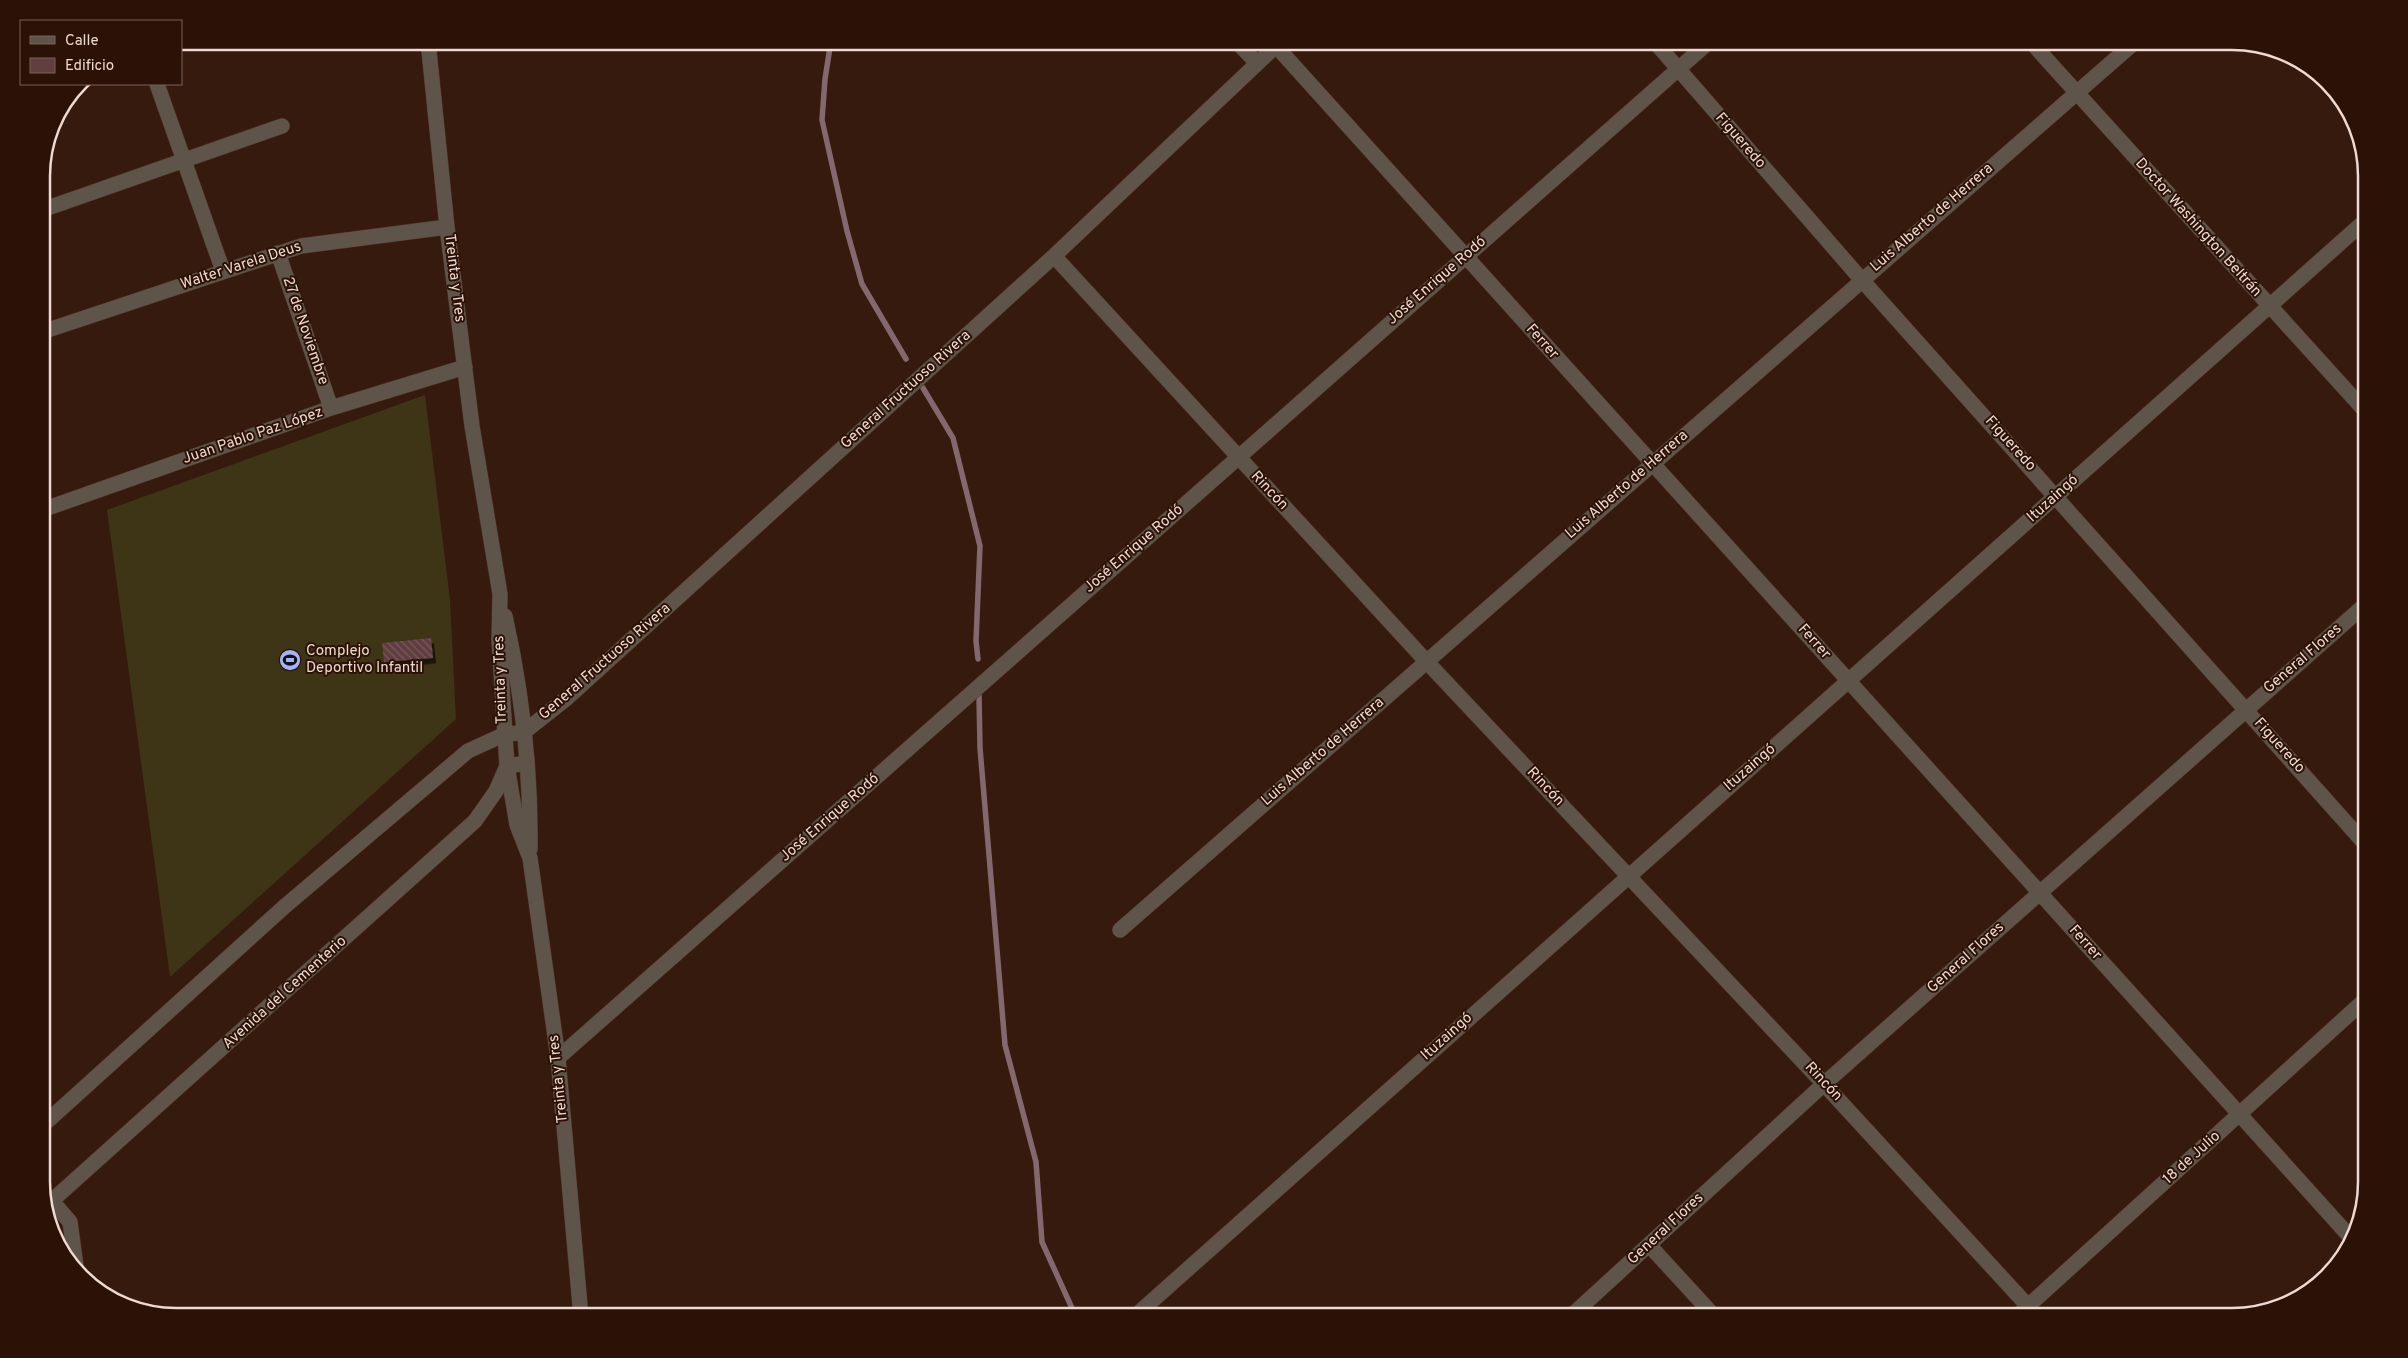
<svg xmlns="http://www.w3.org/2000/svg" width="2408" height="1358" viewBox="0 0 2408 1358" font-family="Overpass,sans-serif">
  <defs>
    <pattern id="building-back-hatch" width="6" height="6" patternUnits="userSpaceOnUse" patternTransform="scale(1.25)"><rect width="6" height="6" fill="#613e3f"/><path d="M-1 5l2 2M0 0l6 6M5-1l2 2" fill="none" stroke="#78595a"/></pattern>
    <filter id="shadow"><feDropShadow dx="3" dy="5.5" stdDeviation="0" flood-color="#0009"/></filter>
  </defs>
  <rect width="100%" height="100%" fill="#371a0e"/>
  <path fill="#3e3516" d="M425,395L450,600L456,719L170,977L107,510Z"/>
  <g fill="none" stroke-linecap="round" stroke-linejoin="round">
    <path stroke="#84686f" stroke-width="5.5" d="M831,41L825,79L822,120L847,231L862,284L906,359
      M923,388L953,438L980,546L976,641L978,659
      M979,695L980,748L1005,1045L1036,1162L1042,1242L1076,1317"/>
  </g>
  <path fill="url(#building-back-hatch)" filter="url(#shadow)" d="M431,638L433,658L384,662L382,643Z"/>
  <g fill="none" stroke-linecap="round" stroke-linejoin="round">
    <g stroke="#513529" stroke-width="16">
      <path id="minor" d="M428,41L447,227L472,426L500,594L499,640L507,766L517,825L530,858L558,1058L581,1317
        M1236,41L1257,63
        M1654,41L1861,279L2367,846
        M2030,41L2367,413
        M1276,46L2352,1239
        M157,84L223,271
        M42,210L282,126
        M278,253L331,408
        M1054,256L1426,661L1824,1084L2038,1317
        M42,332L301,246L447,227
        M42,510L331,408L465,367
        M505,616C522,692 531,771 530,849
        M1120,930L2136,41
        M558,1058L1710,41
        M42,1126L284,907L468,751L503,735L524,732L567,698L1054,256L1281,41
        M52,1201L70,1222L76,1266
        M46,1206L475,821L496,791L507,766L527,763
        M1649,1245L1715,1317
        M1134,1317L2366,220
        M1570,1317L1824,1084L2367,603
        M2016,1317L2367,998"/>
    </g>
    <use href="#minor" stroke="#5f5449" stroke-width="15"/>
  </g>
  <defs>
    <g id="stadium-disc" transform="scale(1.125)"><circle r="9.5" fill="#a6b1fc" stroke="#2c1106"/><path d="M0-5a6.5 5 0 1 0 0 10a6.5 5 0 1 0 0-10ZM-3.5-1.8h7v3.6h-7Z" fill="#111"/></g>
  </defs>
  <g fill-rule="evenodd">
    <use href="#stadium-disc" x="290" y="660"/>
  </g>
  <g text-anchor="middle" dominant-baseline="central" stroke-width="4" stroke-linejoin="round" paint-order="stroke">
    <g font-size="15" fill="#eedad2" stroke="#2c1106">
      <text transform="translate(1740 141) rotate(49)">Figueredo</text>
      <text transform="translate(1932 218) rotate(-41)">Luis Alberto de Herrera</text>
      <text transform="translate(2198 228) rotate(48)">Doctor Washington Beltrán</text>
      <text transform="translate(241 266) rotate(-18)">Walter Varela Deus</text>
      <text transform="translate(454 278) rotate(83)">Treinta y Tres</text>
      <text transform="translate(1437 281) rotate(-41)">José Enrique Rodó</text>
      <text transform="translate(305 331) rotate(71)">27 de Noviembre</text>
      <text transform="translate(1542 342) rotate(48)">Ferrer</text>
      <text transform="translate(906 390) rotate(-42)">General Fructuoso Rivera</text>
      <text transform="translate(253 436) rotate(-19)">Juan Pablo Paz López</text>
      <text transform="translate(2010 444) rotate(48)">Figueredo</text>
      <text transform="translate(1627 485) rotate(-41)">Luis Alberto de Herrera</text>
      <text transform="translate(1269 491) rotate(47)">Rincón</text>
      <text transform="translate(2053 499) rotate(-42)">Ituzaingó</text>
      <text transform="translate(1134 549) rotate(-41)">José Enrique Rodó</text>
      <text transform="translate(1814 642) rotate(48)">Ferrer</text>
      <text transform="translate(2303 659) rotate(-41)">General Flores</text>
      <text transform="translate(605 662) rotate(-41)">General Fructuoso Rivera</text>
      <text transform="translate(501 680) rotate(-92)">Treinta y Tres</text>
      <text transform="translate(2279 746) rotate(48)">Figueredo</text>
      <text transform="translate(1323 752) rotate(-41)">Luis Alberto de Herrera</text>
      <text transform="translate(1750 768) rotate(-41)">Ituzaingó</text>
      <text transform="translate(1545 787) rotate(47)">Rincón</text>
      <text transform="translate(830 818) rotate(-41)">José Enrique Rodó</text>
      <text transform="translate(2085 943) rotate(48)">Ferrer</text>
      <text transform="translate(1966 958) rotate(-42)">General Flores</text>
      <text transform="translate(285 993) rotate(-42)">Avenida del Cementerio</text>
      <text transform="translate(1447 1037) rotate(-42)">Ituzaingó</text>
      <text transform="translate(559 1079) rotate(-96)">Treinta y Tres</text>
      <text transform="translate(1823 1082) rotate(47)">Rincón</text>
      <text transform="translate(2192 1158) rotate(-42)">18 de Julio</text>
      <text transform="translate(1666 1229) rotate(-43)">General Flores</text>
    </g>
    <g font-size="15" fill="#eedad2" stroke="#2c1106" text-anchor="start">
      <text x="306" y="651">Complejo<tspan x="306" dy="17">Deportivo Infantil</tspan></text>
    </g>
  </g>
  <path d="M0 0H2408V1358H0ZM176 50H2232A126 126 0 0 1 2358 176V1182A126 126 0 0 1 2232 1308H176A126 126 0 0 1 50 1182V176A126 126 0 0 1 176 50Z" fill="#2c1106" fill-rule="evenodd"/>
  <path fill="none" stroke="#eedad2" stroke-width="2.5" d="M176 50H2232A126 126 0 0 1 2358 176V1182A126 126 0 0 1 2232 1308H176A126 126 0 0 1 50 1182V176A126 126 0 0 1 176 50Z"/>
  <rect x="20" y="20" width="162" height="65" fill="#2c1106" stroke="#7a6158"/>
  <rect x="30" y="36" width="25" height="8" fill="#5f5449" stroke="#7a6158"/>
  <text x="65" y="45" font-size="15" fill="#eedad2">Calle</text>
  <rect x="30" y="58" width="25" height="15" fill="#613e3f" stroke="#7a6158"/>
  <text x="65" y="70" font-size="15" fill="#eedad2">Edificio</text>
</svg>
